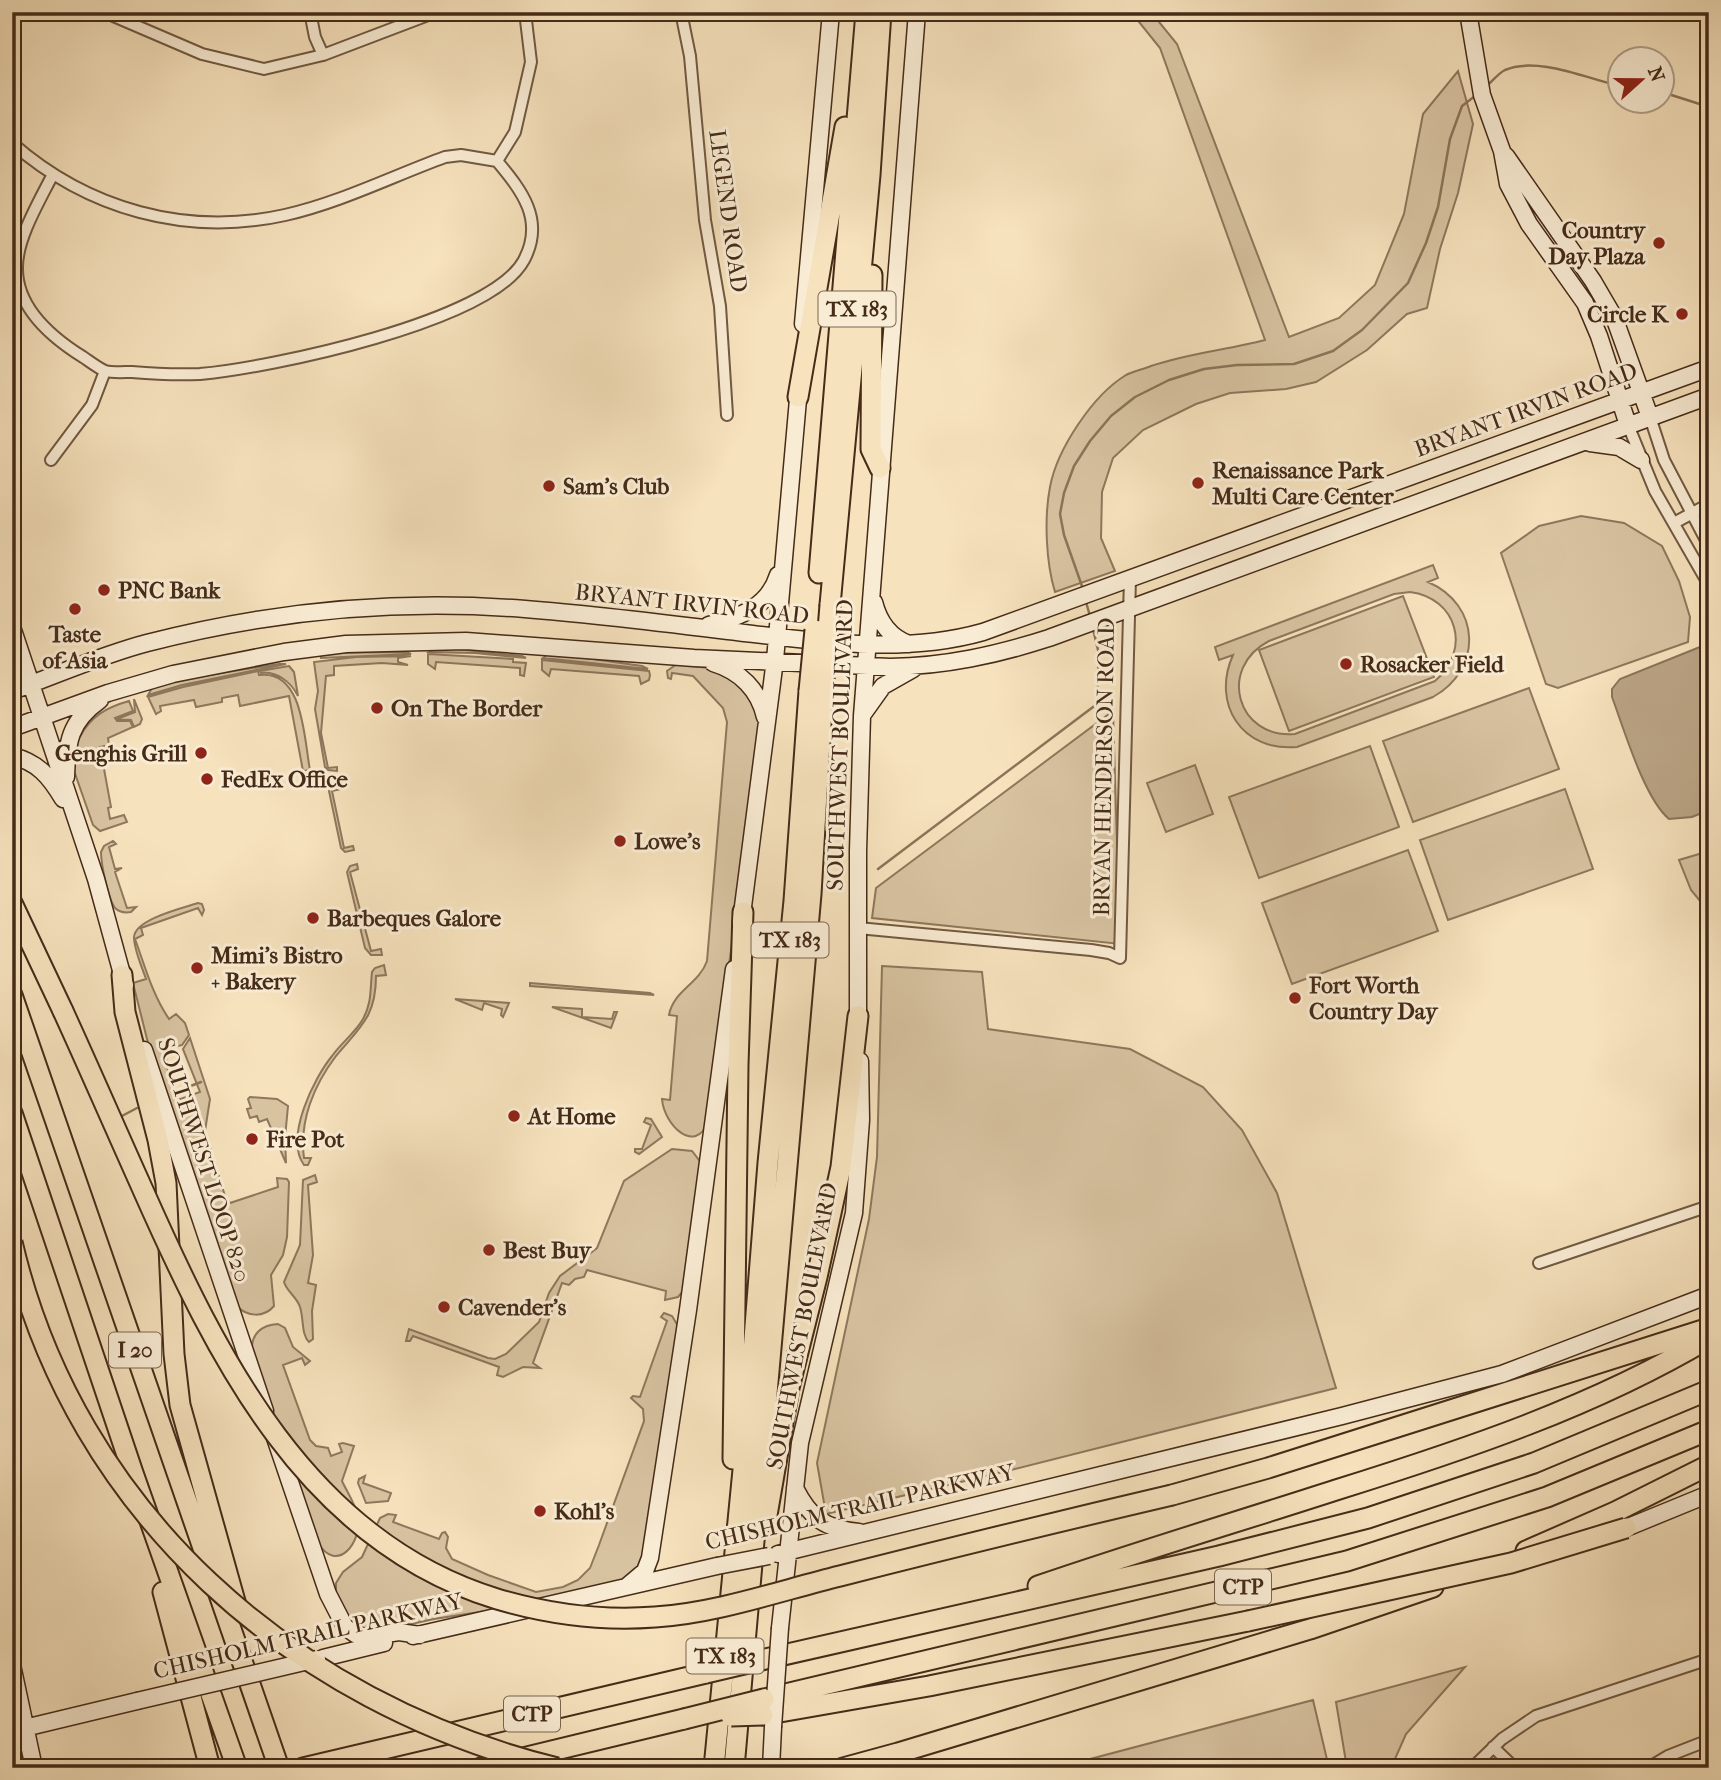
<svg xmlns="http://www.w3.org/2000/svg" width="1721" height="1780" viewBox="0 0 1721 1780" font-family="'IM FELL French Canon',serif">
  <rect width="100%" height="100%" fill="#f6e2bd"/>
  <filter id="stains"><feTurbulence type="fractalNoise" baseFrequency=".00286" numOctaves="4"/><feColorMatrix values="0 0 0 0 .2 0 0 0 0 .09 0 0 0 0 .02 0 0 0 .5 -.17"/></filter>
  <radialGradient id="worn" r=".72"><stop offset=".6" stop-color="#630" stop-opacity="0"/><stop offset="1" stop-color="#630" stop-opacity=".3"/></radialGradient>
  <path fill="#d8c3a1" stroke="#8e775c" stroke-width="2" fill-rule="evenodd" d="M1131,12H1151L1177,44L1289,337L1339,318L1375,285L1404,214L1423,114L1458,71L1473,124L1458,193L1440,249L1427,308L1407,314L1367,350L1316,382L1286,389L1230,393L1196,404L1143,430L1113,458L1102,492L1101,538L1115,571L1055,592C1046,563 1044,518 1050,487C1057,449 1093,395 1126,375C1134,371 1144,369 1151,366C1189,353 1227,350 1265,340L1160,48Z
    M1581,516L1624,523L1662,546L1679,581L1690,617L1688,642L1558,688L1546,684L1501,553L1539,526Z
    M1433,565L1438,578L1428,582C1481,605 1483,669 1433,697L1297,747C1242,752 1211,704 1233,655L1219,660L1215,647ZM1410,592C1457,598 1472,650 1435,681L1295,734C1237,739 1217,668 1269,641L1394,594Z
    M1403,596L1434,677L1289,731L1259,650Z
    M437,647L522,656L526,658L475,653L429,652Z
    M406,652L411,654L321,658L320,653Z
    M550,653L642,666L648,669L543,658Z
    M428,654L513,659V662L526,663L524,676L520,675V668L436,662L435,669L428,664Z
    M411,656L398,658V662L408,665L382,663L334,666V675L326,676L321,733L328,768L337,767V771L328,770L325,767L315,709L318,691L314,662L356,657Z
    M542,660L649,671L650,675L649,680L641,684L639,676L551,669L549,676L542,670Z
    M279,664H286L182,685L148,695L152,688L177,680Z
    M677,664L716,669L749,693L761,726L708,1122C695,1155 664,1125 662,1099L670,1100L677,1016L669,1015C673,991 699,984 707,961L727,722L723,708L693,676L672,673L671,679L668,678L667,671Z
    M289,666L294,672L298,696C291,682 277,671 261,673L260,671Z
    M258,671L259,675C304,669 304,740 310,770L303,771L289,696L240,706L238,695L222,698V702L196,707L194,700L160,706L161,711L156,714L148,697L183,687Z
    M1529,688L1559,769L1413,822L1383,741Z
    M134,699L142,719L140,724L134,727L131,720L117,719L135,712Z
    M129,701L133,711L115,718L117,721H130L133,727L108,738L109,745L100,747L111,807L108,808L110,819L124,815L127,822L100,831L93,825L72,765L77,736L80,737C90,716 108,707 129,701Z
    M1113,711L1120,944L872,918L876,888Z
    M1370,746L1399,827L1259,878L1229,797Z
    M1195,765L1213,814L1166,832L1147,783Z
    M339,783L341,789L332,791L344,848L353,846L354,850L345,852L341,848L329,791L331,786Z
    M1565,789L1593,869L1448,920L1420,840Z
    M113,841L116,844L109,847L115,869L122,868L115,872L127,908L136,907L131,912C125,913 120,913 115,908C108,899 101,863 101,852L104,846Z
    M1408,850L1438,931L1292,984L1262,903Z
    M1709,851V912L1691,890L1679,860Z
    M357,864L358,869L350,872L371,951L381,949L382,955H371L365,948L347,872L350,866Z
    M198,903L202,904L204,910L202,915L198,908L141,928L143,935L135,939C145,966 152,994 169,1019L176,1014L185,1023L189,1035L182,1045C154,1050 172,1082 178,1100L200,1092L183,1049L190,1038L210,1099L205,1131L225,1196L230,1203L278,1187L277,1178L287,1179L289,1182L287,1237L283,1255L271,1275L274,1306C264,1318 247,1317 237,1306L150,1051L133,983L146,979C142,967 134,950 134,937C135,919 183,908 198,903Z
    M384,965L386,975L376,976C376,1017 360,1027 336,1056C314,1085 299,1121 304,1158H311L308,1165H304C284,1138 314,1078 332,1056C341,1043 355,1033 363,1019C372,1003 370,989 372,972L375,968Z
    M882,966L982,972L988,1029L1130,1049L1203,1087L1242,1130L1277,1193L1336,1388L1011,1470L826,1514L817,1463L869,1219L877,1157Z
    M530,983L650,993L654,995L530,986Z
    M455,999L509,1003L503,1017L501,1015L502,1009L484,1003L482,1010Z
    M552,1007L582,1009V1017L612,1019L614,1012H617L611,1028Z
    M250,1097L277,1099L288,1106L285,1138L286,1163L267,1119L259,1122L257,1116L250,1118L247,1109L251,1108L248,1099Z
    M646,1118L651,1119L662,1137L639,1154L635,1152V1149H642L651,1125L644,1122Z
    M672,1149L692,1151L702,1164L684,1290L678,1297L665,1300L666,1291L587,1270L584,1277L575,1279L569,1285L562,1283L533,1363L540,1368L523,1367L503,1377L497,1375L499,1367L413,1336L410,1341H406L409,1329L488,1358L495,1359L506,1354L539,1322L549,1293L560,1276L597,1248L624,1181Z
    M315,1175L317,1182L308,1185L313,1255L308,1283L316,1285L312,1311L313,1339L309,1342C301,1334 304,1319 300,1307C297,1297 287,1292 284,1282L300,1245L303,1180Z
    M664,1313L672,1316L678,1326L646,1560L626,1579L499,1609L434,1619L375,1632L355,1629L336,1596V1583L343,1572L362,1557L380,1518L388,1514L396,1515L393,1522L439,1539L442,1533L445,1532L448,1537L446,1548L452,1559L488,1575L536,1592L563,1587L578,1580L590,1568L599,1545L644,1421L643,1409L631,1398L633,1396L640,1397L667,1321L661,1317Z
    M278,1324L285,1328L293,1347L310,1361L305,1365L302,1358L283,1365L310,1440L316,1446L328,1448L331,1456L342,1452L339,1444L343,1443L354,1446L342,1481C347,1492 356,1505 358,1517C362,1543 337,1574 318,1543L252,1351C251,1334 261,1325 278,1324Z
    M365,1476L363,1483L391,1493L388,1501L366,1503L358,1483L359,1479Z
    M1465,1667L1406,1734L1391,1768H1347L1336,1702Z
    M1313,1700L1329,1768H1056Z"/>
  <path fill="#baa485" stroke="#8b7459" stroke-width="2" d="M1705,645L1709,648V810L1692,817L1669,819C1644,798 1624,729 1612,697V689L1620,679Z"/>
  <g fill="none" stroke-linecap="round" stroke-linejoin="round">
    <path stroke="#8b7459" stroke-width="2.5" d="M1488,85C1493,80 1499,73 1505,70C1537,56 1588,79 1620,86
      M1662,92L1709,107
      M1083,589L1064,535L1060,514L1064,493L1074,466L1090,441L1111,416L1135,397L1169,380L1204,369L1237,365L1294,364L1333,351L1362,330L1408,283L1426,243L1438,207L1450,139L1462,106L1475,96
      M1086,602L1090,616
      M878,869L1097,704L1099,654L1093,629
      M175,1092L201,1082
      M120,1117L137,1108"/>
    <g stroke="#715941" stroke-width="14">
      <path id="street" d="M104,12L202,54L264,69L323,55L436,12
        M310,12L315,37L323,55
        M681,12L690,56L705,220L720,306L727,415
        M12,15L20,12
        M12,143C87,209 186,237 285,215C339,203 393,176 445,157L461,155L497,161
        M497,161L515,132L531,62L525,12
        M53,174C40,200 17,238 17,267C16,307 51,337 83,357C89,361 98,368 105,371C113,373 124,372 132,372C155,374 177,375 200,374C269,368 491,322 524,260C545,220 522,191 497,161
        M1650,417L1664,460L1709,546
        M1628,425L1655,491L1709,585
        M51,460L92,405L105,371
        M1674,523L1709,504
        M858,928L1091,950L1109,953L1120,958L1130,578
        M1539,1263L1709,1206
        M1493,1747L1515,1768
        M1472,1768L1502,1739L1536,1716L1709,1659
        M1648,1768L1668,1756L1709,1740"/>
    </g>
    <g stroke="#452b18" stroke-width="19">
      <path id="secondary" d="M1468,12L1482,95L1502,151L1508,184L1529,224L1585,303L1599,336L1628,425
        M1506,156L1593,281L1614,317L1650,417
        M803,324L831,12
        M1590,443L1619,447L1641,460
        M874,602C879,622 889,637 909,644
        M709,625C739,617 768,608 778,575
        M12,627L96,879L125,985
        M713,663C740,671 759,690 765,717
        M12,691C57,675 101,655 147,643C270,611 398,599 525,609C590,614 655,622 720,630C807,640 898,656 983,632L1709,368
        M863,714L883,686L913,669
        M12,728L108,693L173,674L284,652L346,644L466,641L694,658L890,667C946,666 996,655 1049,638L1709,396
        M12,756C38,762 50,777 63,799
        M66,777C67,742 69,722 100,700
        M741,922L775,660L799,388
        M858,1028V851L862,716L917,12
        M144,1050L265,1411
        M274,1435L328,1594L345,1627L355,1634L365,1637L399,1632L420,1635
        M795,1488C810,1518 825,1529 859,1532
        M1626,1528L1709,1494
        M778,1554L1342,1416L1502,1374L1709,1295
        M626,1587L645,1571L650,1558L688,1310L734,969
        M780,1628L800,1443L854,1213L861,1120L860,1061
        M413,1636L717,1566
        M323,1658L384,1643
        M12,1665L34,1768
        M12,1731L137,1701
        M771,1768L773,1727"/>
    </g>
    <g stroke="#452b18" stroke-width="23">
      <path id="highway" d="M872,275L871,449L880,468
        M798,397L845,127
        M819,573L866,12
        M830,605L870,175L881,12
        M12,903L63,1011
        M122,975L125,1012L158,1140L166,1183L174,1354L180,1405L238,1612
        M12,995L279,1768
        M12,1113L133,1473L237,1768
        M733,1459L738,1065L743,912
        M1172,1495L1268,1468L1709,1328
        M766,1521L789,1388L817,1277L841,1167L858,1016
        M1526,1551L1615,1512L1709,1465
        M1038,1586C1137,1552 1237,1522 1336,1490C1464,1450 1593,1407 1709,1338
        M163,1592L210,1768
        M757,1661L1219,1556L1368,1518L1534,1463L1709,1390
        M764,1699L1347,1561L1547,1497L1709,1430
        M763,1715L929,1686L1248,1621
        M303,1768L706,1673
        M481,1768L684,1719
        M714,1768L746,1439L768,1163L794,901L809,691
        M734,1768L811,894L823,692
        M843,1768L898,1753L1310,1629L1433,1587"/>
    </g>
    <use href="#street" stroke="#f9ecd4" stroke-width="10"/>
    <use href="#secondary" stroke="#f9ecd4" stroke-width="16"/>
    <use href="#highway" stroke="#f6e2bd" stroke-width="19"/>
    <g stroke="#452b18" stroke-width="19" stroke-linecap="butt">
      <path id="secondary-bridge" d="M717,1566L769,1556
        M137,1701L317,1659
        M773,1727L780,1628"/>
    </g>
    <g stroke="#452b18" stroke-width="23" stroke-linecap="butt">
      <path id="highway-bridge" d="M809,691L815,630
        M823,692L830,605
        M63,1011C90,1070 116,1130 143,1190C218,1359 307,1541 497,1599C548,1614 602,1621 655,1617C717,1613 779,1591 840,1576C950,1548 1061,1521 1172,1495
        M12,1242C75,1513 293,1703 557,1768
        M1248,1621L1511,1563L1626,1528
        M706,1673L757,1661
        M731,1716L763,1715
        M684,1719L764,1699"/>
    </g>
    <use href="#secondary-bridge" stroke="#f9ecd4" stroke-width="16"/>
    <use href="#highway-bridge" stroke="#f6e2bd" stroke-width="19"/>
  </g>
  <g fill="#8f2418" stroke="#f9ecd4" stroke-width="2.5">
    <circle cx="1659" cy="243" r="7"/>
    <circle cx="1682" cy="314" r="7"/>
    <circle cx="1198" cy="483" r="7"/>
    <circle cx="549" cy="486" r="7"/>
    <circle cx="104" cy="590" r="7"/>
    <circle cx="75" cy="609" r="7"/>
    <circle cx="1346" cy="664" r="7"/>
    <circle cx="377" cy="708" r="7"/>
    <circle cx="201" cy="753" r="7"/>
    <circle cx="207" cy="779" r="7"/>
    <circle cx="620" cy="841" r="7"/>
    <circle cx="313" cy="918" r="7"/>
    <circle cx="197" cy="968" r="7"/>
    <circle cx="1295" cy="998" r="7"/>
    <circle cx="514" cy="1116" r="7"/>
    <circle cx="252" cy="1139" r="7"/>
    <circle cx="489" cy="1250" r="7"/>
    <circle cx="444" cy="1307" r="7"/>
    <circle cx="540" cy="1511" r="7"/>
  </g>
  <g text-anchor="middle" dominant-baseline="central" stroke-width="6" stroke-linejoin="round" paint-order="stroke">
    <g fill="#f9ecd4" stroke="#7b6550" stroke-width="2">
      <rect x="818.5" y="291.5" width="77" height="35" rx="5"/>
      <rect x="751.5" y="922.5" width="77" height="35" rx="5"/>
      <rect x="109" y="1332.5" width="52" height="35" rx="5"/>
      <rect x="1215" y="1569.5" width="56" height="35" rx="5"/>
      <rect x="686.5" y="1638.5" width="77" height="35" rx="5"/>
      <rect x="504" y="1696.5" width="56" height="35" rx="5"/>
    </g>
    <g font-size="21" font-weight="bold" fill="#452b18">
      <text x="857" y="309">TX 183</text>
      <text x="790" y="940">TX 183</text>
      <text x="135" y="1350">I 20</text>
      <text x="1243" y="1587">CTP</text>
      <text x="725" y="1656">TX 183</text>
      <text x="532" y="1714">CTP</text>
    </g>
    <g font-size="23" fill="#452b18" stroke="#f9ecd4">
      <text transform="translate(728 211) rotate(82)">LEGEND ROAD</text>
      <text transform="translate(1526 410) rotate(-20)">BRYANT IRVIN ROAD</text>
      <text transform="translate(692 604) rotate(6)">BRYANT IRVIN ROAD</text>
      <text transform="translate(840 745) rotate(-88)">SOUTHWEST BOULEVARD</text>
      <text transform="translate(1104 767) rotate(-89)">BRYAN HENDERSON ROAD</text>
      <text transform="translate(204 1160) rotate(72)">SOUTHWEST LOOP 820</text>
      <text transform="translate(802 1326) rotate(-79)">SOUTHWEST BOULEVARD</text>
      <text transform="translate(860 1507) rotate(-13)">CHISHOLM TRAIL PARKWAY</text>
      <text transform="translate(308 1636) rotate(-13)">CHISHOLM TRAIL PARKWAY</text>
    </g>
    <g font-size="23" font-weight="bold" fill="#452b18" stroke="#f9ecd4" text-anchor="start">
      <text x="1645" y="230" text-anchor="end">Country<tspan x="1645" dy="26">Day Plaza</tspan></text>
      <text x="1668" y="314" text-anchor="end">Circle K</text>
      <text x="1212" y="470">Renaissance Park<tspan x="1212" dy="26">Multi Care Center</tspan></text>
      <text x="563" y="486">Sam's Club</text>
      <text x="118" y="590">PNC Bank</text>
      <text x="75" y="634" text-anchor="middle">Taste<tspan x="75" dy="26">of Asia</tspan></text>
      <text x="1360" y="664">Rosacker Field</text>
      <text x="391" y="708">On The Border</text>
      <text x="187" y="753" text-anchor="end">Genghis Grill</text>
      <text x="221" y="779">FedEx Office</text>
      <text x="634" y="841">Lowe's</text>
      <text x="327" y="918">Barbeques Galore</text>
      <text x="211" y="955">Mimi’s Bistro<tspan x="211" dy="26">+ Bakery</tspan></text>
      <text x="1309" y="985">Fort Worth<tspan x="1309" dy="26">Country Day</tspan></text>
      <text x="528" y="1116">At Home</text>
      <text x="266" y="1139">Fire Pot</text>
      <text x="503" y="1250">Best Buy</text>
      <text x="458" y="1307">Cavender’s</text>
      <text x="554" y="1511">Kohl's</text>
    </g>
  </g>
  <rect width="1721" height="1780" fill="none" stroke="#f6e2bd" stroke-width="42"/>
  <rect x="14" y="14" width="1693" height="1752" fill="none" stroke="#452b18" stroke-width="3.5"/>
  <rect x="21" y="21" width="1679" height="1738" fill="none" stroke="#452b18" stroke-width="2"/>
  <g transform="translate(1641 80) rotate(69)"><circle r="33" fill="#f9ecd4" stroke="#b19f89" stroke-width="2"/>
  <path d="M0-5L12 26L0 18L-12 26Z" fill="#8f2418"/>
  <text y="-10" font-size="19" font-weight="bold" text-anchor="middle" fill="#452b18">N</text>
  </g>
  <rect width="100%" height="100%" filter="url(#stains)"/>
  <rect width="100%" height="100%" fill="url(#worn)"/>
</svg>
